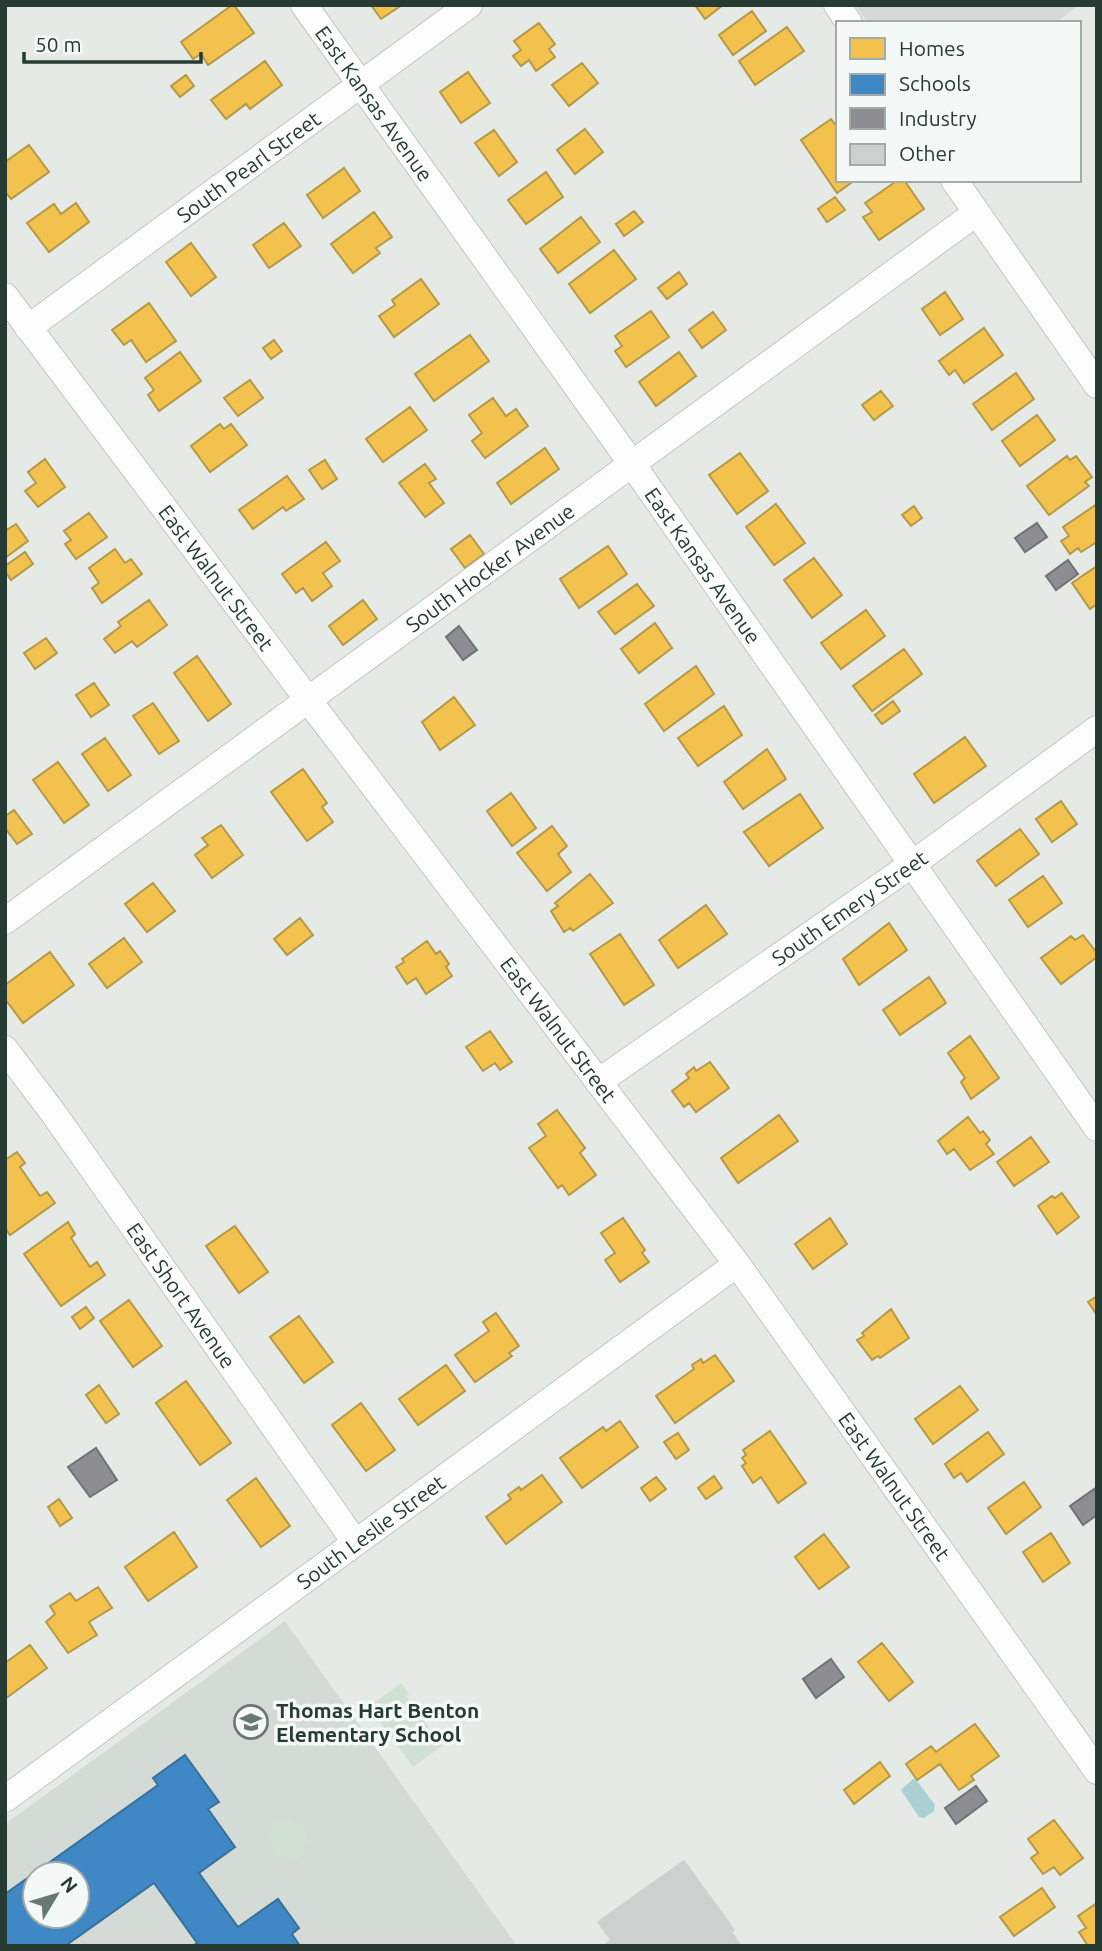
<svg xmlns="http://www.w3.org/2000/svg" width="1102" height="1951" viewBox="0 0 1102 1951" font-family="Ubuntu,sans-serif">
  <rect width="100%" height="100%" fill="#e5eae7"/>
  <path fill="#d4dbd7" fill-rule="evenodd" d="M855,5H1079L1055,23H868Z
    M285,1621L517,1946H5V1824ZM35,1874H77V1916H35Z"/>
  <path fill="#d0e1d4" d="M401,1683L409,1694L406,1696L442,1746L413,1767L369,1707Z
    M289,1820L304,1830L307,1840L299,1858L287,1861L273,1852L268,1835L274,1824Z"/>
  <path fill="#abd0d3" d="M913,1779L917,1781L935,1805L934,1811L924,1818L919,1817L901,1790Z"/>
  <path fill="#f2c14e" stroke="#b49946" stroke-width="2" d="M232,5H234L254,33L208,65L201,54L193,59L181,42Z
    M371,5H402L381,19Z
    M695,5H723L705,19Z
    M752,11L766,31L733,55L719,35Z
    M539,23L555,44L549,49L555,57L536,71L529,60L521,66L513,56L521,50L514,41Z
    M787,27L804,51L755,85L739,61Z
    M265,61L282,85L250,109L246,104L226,119L211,100Z
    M582,63L598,83L569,106L552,85Z
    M468,72L490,103L461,123L440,92Z
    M186,75L194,86L180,97L171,86Z
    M831,119L838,128V180H855L837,193L801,140Z
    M585,129L603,152L575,174L557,150Z
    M494,130L517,162L499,176L475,143Z
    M29,145L49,172L11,199L5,191V162Z
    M344,168L360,191L323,218L307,195Z
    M546,172L563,197L526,224L508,200Z
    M898,180H904L924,209L879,240L863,217L872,212L865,203Z
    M835,197L845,210L827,222L818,209Z
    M76,203L89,222L49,252L27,223L54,204L61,214Z
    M634,211L643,222L624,236L616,224Z
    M374,212L392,237L376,248L380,253L353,273L331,244Z
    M581,217L600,242L558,273L540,249Z
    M284,223L301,246L269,268L253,245Z
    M191,243L216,277L191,296L166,262Z
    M614,250L636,279L590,313L569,284Z
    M679,272L687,284L667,299L658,288Z
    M421,279L439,304L394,337L379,316L395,305L392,300Z
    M945,292L963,319L940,335L922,309Z
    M149,303L176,341L146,362L131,340L124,345L112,330Z
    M651,311L669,337L626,367L615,351L622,346L615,336Z
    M713,312L726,330L702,348L689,330Z
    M984,328L1003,355L964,383L955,370L949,375L939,361Z
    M470,335L489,361L434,401L415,374Z
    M274,340L282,351L271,359L263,348Z
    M180,352L201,381L159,411L148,395L154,390L145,378Z
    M679,352L696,376L656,406L639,382Z
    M1016,373L1034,399L992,430L973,404Z
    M250,380L263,398L238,416L224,398Z
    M881,391L893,406L874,420L862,405Z
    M493,398L506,416L516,409L528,426L485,458L472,441L482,433L469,415Z
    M410,407L427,430L383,462L366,439Z
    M1037,415L1055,440L1020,466L1002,441Z
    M220,424L224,429L231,424L247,445L210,472L191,446Z
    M545,448L559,469L511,504L497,483Z
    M740,453L768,491L737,514L709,475Z
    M1067,456L1070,460L1076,456L1092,477L1085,482L1089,486L1049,515L1027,486Z
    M45,459L65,487L38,507L25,491L36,483L28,472Z
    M325,460L337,479L322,489L309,470Z
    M425,464L436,479L429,483L444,503L425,517L399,483Z
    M287,476L304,499L286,511L283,507L253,529L239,510Z
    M776,504L805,543L774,565L746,527Z
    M1097,504V542L1081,552L1078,548L1070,554L1061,541L1069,536L1063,527Z
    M914,506L922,518L911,526L902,515Z
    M89,513L107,537L76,559L65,544L71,540L64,531Z
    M16,524L28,541L5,558V531Z
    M470,535L484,554L465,568L451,549Z
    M326,542L340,561L323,573L332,586L312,601L303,588L296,593L282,574Z
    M608,546L627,574L579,608L560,579Z
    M115,549L125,563L131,559L142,574L102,603L92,588L99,583L89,568Z
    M25,552L33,564L11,580L5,571V566Z
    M814,558L842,595L812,618L784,580Z
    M1097,566V604L1090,609L1072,583Z
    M637,584L654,606L615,634L598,612Z
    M149,600L167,625L137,647L132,641L115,653L104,639L121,626L118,622Z
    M363,600L377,619L343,645L329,626Z
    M866,610L885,636L841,669L821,643Z
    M655,623L672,648L639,673L621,649Z
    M46,638L57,653L35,669L24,653Z
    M904,649L922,674L872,711L853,686Z
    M197,656L231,704L208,721L174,673Z
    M696,666L714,694L664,731L645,704Z
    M94,683L109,705L91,717L76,695Z
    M454,697L475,725L440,750L422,722Z
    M893,701L900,711L882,724L875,715Z
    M153,703L179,741L159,754L133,716Z
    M724,706L742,735L698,766L678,738Z
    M965,737L986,766L934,803L914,774Z
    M105,738L131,775L108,791L82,754Z
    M767,749L786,779L743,809L724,782Z
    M58,762L89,805L64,823L33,780Z
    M303,769L327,803L322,807L333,822L307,841L271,792Z
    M511,793L536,828L512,846L487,811Z
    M800,794L823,828L769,866L744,832Z
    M1061,801L1077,824L1052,842L1036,819Z
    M14,810L32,834L17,844L5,828V816Z
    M221,825L243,855L212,878L195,855L208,845L202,838Z
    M552,826L567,846L558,854L571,872L547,891L517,853Z
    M1020,829L1039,854L996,886L977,861Z
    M590,874L613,903L573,931L570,928L564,932L551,911L558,906L555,903Z
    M1043,876L1062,903L1028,927L1009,900Z
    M153,883L175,911L147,932L125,904Z
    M706,905L727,934L678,968L659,940Z
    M300,918L313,935L287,955L274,939Z
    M889,923L907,950L859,985L843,959Z
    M620,934L654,985L624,1005L590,954Z
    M1083,935L1097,953V957L1061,984L1041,958L1071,936L1075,940Z
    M124,938L142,962L107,988L89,964Z
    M427,941L436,954L440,951L449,964L446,967L452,976L426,994L416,978L407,984L396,967L404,962L402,959Z
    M50,952L74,985L23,1023L5,999V985Z
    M929,977L946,1003L900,1035L883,1010Z
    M490,1031L512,1062L500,1070L495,1063L483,1071L466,1047Z
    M970,1036L999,1078L971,1099L961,1082L965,1078L948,1053Z
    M710,1062L729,1088L696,1112L689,1103L684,1107L672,1091L689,1078L686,1074L694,1067L696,1071Z
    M557,1110L585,1148L580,1153L596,1175L569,1195L562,1185L558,1188L529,1148L546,1136L538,1124Z
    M779,1115L798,1141L738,1183L721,1158Z
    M968,1117L980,1133L983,1131L990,1140L986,1144L994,1154L970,1170L954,1149L947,1154L938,1141Z
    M1031,1137L1049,1162L1014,1186L997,1162Z
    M17,1152L25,1163L20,1167L40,1196L47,1192L55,1203L10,1235L5,1228V1160Z
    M1062,1193L1079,1217L1057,1234L1038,1206L1052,1196L1055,1198Z
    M623,1218L645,1250L642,1253L649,1262L620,1282L605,1260L615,1253L601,1233Z
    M830,1218L847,1244L813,1269L795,1244Z
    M68,1222L75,1234L71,1238L90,1267L97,1262L105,1275L61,1306L24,1254Z
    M235,1226L268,1272L239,1293L206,1246Z
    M1097,1296V1315L1088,1302Z
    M129,1300L162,1346L133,1367L100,1321Z
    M86,1307L94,1318L80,1329L72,1317Z
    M891,1309L909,1338L880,1358L878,1356L872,1360L857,1340L864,1336L862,1333Z
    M496,1313L519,1346L509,1353L512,1356L475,1382L455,1355L489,1331L483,1322Z
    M299,1316L333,1362L304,1383L270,1337Z
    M715,1355L734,1381L675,1423L656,1396L694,1369L692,1365L701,1359L703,1363Z
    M446,1365L465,1391L418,1425L399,1399Z
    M186,1381L231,1443L200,1465L156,1403Z
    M99,1385L119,1414L106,1423L86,1395Z
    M960,1386L978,1410L933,1444L915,1419Z
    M361,1403L395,1450L366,1471L332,1425Z
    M620,1421L638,1447L582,1488L560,1458L603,1427L606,1431Z
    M770,1431L806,1483L778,1503L761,1477L753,1483L742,1466L746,1463L742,1458L746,1455L743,1450Z
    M988,1432L1004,1454L967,1482L961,1473L954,1478L945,1464Z
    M678,1433L689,1450L676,1459L664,1442Z
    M542,1475L562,1502L506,1544L486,1517L511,1499L508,1495L519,1487L521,1490Z
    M714,1476L722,1488L706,1499L698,1488Z
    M656,1477L666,1489L650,1501L641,1488Z
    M256,1478L290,1526L261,1547L227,1500Z
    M1024,1482L1041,1507L1006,1534L988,1508Z
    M59,1499L72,1518L60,1526L48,1507Z
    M174,1532L197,1567L148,1601L125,1567Z
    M1051,1533L1070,1563L1043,1582L1023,1552Z
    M824,1534L849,1567L819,1589L795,1557Z
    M98,1587L112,1608L89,1622L97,1635L68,1653L46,1622L55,1614L50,1606L70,1593L76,1601Z
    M882,1643L913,1682L889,1701L858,1662Z
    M30,1645L47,1668L5,1699V1663Z
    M975,1724L999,1756L971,1776L974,1780L959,1790L940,1764L917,1780L906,1764L931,1746L936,1752Z
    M880,1762L890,1776L854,1804L844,1790Z
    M1054,1820L1083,1858L1060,1875L1054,1867L1043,1874L1031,1858L1038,1853L1028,1839Z
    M1042,1888L1055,1907L1014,1936L1000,1917Z
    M1097,1903V1946H1088L1079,1932L1086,1928L1078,1916Z"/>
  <path fill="#3f88c5" stroke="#377199" stroke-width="2" fill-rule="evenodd" d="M185,1755L219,1802L208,1809L235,1847L199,1873L238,1927L278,1899L299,1928L292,1934L300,1946H193L197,1943L154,1883L65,1946H5V1894L158,1785L153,1778ZM35,1874H77V1916H35Z"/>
  <path fill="#8d8d92" stroke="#6e7476" stroke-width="2" d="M1037,523L1047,537L1025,552L1015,538Z
    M1068,560L1078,574L1056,590L1046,576Z
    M459,626L477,650L463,660L446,637Z
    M96,1448L117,1480L90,1497L68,1467Z
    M1097,1487V1515L1083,1525L1070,1506Z
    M831,1659L844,1677L816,1698L803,1679Z
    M976,1786L987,1801L956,1824L945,1808Z"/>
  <path fill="#ccd1cf" stroke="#ced3d0" stroke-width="2" d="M684,1861L734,1930L731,1932L741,1946H604L611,1940L598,1922Z"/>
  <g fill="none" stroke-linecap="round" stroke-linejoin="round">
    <g stroke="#c2c7c4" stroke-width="28">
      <g id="minor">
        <path id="s1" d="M304,5L632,464L1097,1128"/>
        <path d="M837,5L849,23"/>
        <path d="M954,180L1097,385"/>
        <path id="s2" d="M5,296L309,701L737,1264L1097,1771"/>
        <path id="s3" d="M28,328L469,5"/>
        <path id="s4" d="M5,921L976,213"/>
        <path id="s5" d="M5,1049L54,1114L355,1542"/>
        <path id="s6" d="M598,1082L911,865L1097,729"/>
        <path id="s7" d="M5,1799L737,1264"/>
      </g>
    </g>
    <use href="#minor" stroke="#fbfcfb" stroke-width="26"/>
  </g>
  <defs>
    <g id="school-ring" transform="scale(1.75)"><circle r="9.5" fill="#f4f8f6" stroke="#687872" stroke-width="1.5"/><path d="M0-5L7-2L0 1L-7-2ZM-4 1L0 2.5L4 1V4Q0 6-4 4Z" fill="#687872"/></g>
  </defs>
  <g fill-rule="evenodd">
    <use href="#school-ring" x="251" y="1722"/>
  </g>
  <g text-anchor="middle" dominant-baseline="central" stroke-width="7" stroke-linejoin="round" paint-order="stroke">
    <g font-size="21" fill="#253b33" stroke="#f4f8f6">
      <text stroke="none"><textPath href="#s1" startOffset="121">East Kansas Avenue</textPath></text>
      <text stroke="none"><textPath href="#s3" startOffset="273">South Pearl Street</textPath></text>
      <text stroke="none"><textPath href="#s1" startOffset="688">East Kansas Avenue</textPath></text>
      <text stroke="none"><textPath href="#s4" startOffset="600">South Hocker Avenue</textPath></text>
      <text stroke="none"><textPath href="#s2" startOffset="352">East Walnut Street</textPath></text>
      <text stroke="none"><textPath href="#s6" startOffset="306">South Emery Street</textPath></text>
      <text stroke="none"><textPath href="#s2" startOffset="919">East Walnut Street</textPath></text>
      <text stroke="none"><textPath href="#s5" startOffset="303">East Short Avenue</textPath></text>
      <text stroke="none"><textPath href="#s2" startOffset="1486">East Walnut Street</textPath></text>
      <text stroke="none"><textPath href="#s7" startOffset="453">South Leslie Street</textPath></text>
    </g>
    <g font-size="21" font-weight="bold" fill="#253b33" stroke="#f4f8f6" text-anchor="start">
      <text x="276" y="1710">Thomas Hart Benton<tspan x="276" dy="24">Elementary School</tspan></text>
    </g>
  </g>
  <rect width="1102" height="1951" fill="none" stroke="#253b33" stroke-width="14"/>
  <rect x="836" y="21" width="245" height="161" fill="#f4f8f6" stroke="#a1aca8" stroke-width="2"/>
  <rect x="850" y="38" width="35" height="21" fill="#f2c14e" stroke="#a1aca8" stroke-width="2"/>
  <text x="899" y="56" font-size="21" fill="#253b33">Homes</text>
  <rect x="850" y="74" width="35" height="21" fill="#3f88c5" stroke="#a1aca8" stroke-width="2"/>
  <text x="899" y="91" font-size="21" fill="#253b33">Schools</text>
  <rect x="850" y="108" width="35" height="21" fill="#8d8d92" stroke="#a1aca8" stroke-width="2"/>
  <text x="899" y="126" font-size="21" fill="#253b33">Industry</text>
  <rect x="850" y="144" width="35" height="21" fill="#ccd1cf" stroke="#a1aca8" stroke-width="2"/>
  <text x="899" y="161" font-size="21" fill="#253b33">Other</text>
  <g transform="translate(56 1895) rotate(52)"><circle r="33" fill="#f4f8f6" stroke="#a1aca8" stroke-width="2"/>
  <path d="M0-5L12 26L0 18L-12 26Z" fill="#687872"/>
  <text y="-10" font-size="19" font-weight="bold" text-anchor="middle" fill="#253b33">N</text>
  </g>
  <path d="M24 52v10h177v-10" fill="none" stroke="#253b33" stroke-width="3.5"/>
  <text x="35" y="52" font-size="21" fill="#253b33" stroke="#f4f8f6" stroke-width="5" paint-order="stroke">50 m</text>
</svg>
